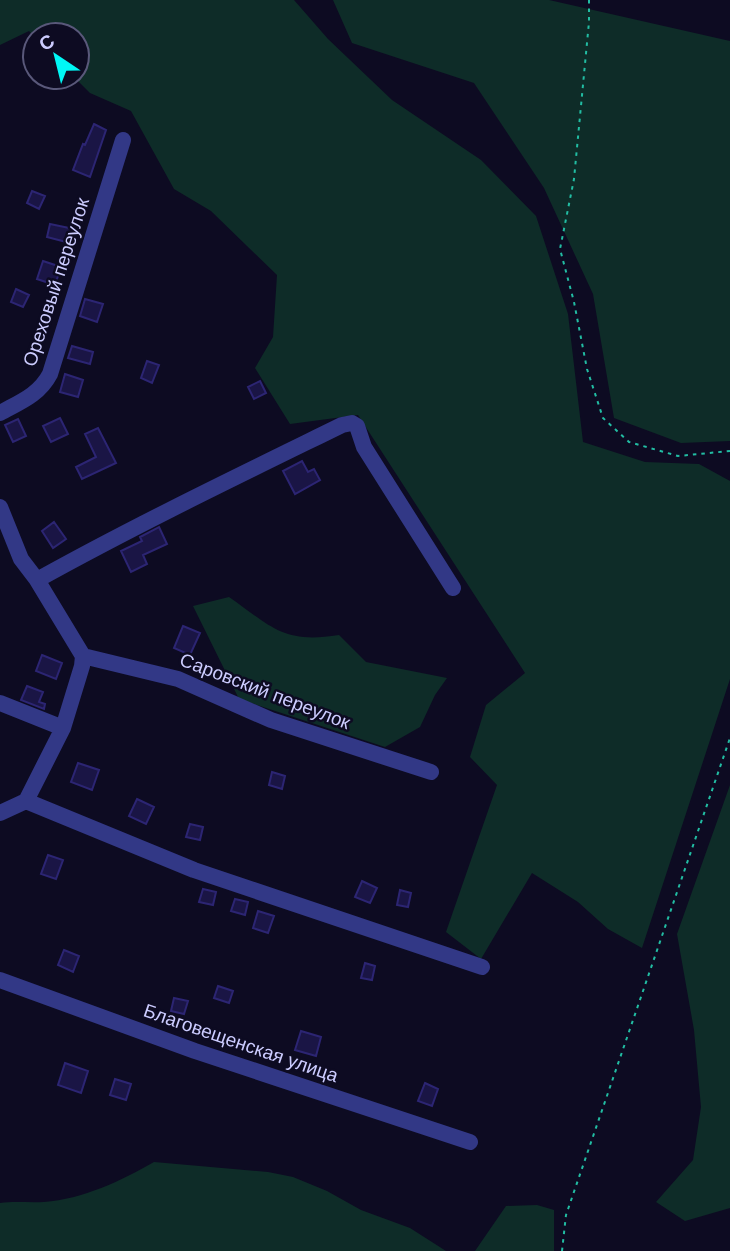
<svg xmlns="http://www.w3.org/2000/svg" width="730" height="1251" viewBox="0 0 730 1251" font-family="Arial,sans-serif">
  <rect width="100%" height="100%" fill="#0d0b22"/>
  <path fill="#0e2c28" d="M0,0H294L328,39L392,100L481,160L536,216L568,314L583,442L645,462L699,464L730,481V679L642,948L608,929L578,902L532,873L481,959L446,932L497,785L470,757L486,705L525,673L358,415L290,424L255,368L273,337L277,275L211,211L174,189L131,111L90,93L74,77H77V35H35V37L29,31L0,45Z
    M333,0H549L730,41V441L681,443L614,418L593,294L544,188L474,83L352,43Z
    M229,597C272,627 283,644 339,635L366,662L447,678L435,695L420,727L385,747L239,699L193,606Z
    M730,785V1208L685,1221L656,1202L693,1160L701,1107L694,1030L677,934Z
    M154,1162L268,1172L293,1177L327,1191L361,1210L410,1228L446,1251H0V1203C15,1201 29,1203 44,1202C83,1199 121,1181 154,1162Z
    M537,1205L554,1210V1251H475L506,1206Z"/>
  <path fill="#1a1545" stroke="#2c2573" stroke-width="2" d="M94,124L106,130L90,177L73,170L83,144L85,145Z
    M32,191L45,196L39,209L27,203Z
    M50,224L74,229L70,243L47,237Z
    M43,261L61,267L55,285L37,279Z
    M16,289L29,295L23,307L11,302Z
    M85,299L103,304L97,322L80,316Z
    M72,346L93,352L90,364L68,358Z
    M147,361L159,365L152,383L141,378Z
    M65,374L83,380L78,397L60,392Z
    M260,381L266,393L254,399L248,387Z
    M60,418L68,434L51,442L43,426Z
    M18,419L26,436L13,442L5,425Z
    M98,428L116,463L82,479L76,467L96,457L85,434Z
    M302,461L308,472L314,469L320,480L295,494L283,471Z
    M54,522L66,539L53,548L42,531Z
    M159,527L167,544L143,555L147,564L131,572L121,551L142,541L140,537Z
    M183,626L200,633L190,655L174,648Z
    M42,655L62,663L56,679L36,671Z
    M27,686L43,692L39,702L45,704L44,709L21,700Z
    M78,763L99,770L92,790L71,782Z
    M272,772L285,776L282,789L269,785Z
    M137,799L154,807L146,824L129,816Z
    M190,824L203,827L200,840L186,837Z
    M48,855L63,860L56,879L41,874Z
    M362,881L377,888L370,903L355,897Z
    M203,889L216,892L213,905L199,902Z
    M400,890L411,893L408,907L397,905Z
    M235,899L248,902L245,915L231,911Z
    M258,911L274,916L268,933L253,928Z
    M64,950L79,956L73,972L58,965Z
    M365,963L375,966L372,980L361,978Z
    M218,986L233,991L229,1003L214,998Z
    M174,998L188,1001L184,1014L171,1011Z
    M301,1031L321,1037L316,1056L295,1050Z
    M65,1063L88,1071L81,1093L58,1085Z
    M115,1079L131,1084L126,1100L110,1095Z
    M425,1083L438,1089L432,1106L418,1101Z"/>
  <g fill="none" stroke-linecap="round" stroke-linejoin="round">
    <path stroke="#22bda3" stroke-width="2" stroke-dasharray="3.5 5" stroke-linecap="butt" d="M589,0V22L574,179L560,249L574,302L587,369L603,418L629,442L678,456L730,451
      M562,1251L566,1215L730,738"/>
    <path stroke="#323886" stroke-width="16" d="M0,413C20,402 39,395 50,374L123,140
      M0,507L21,559L37,580L83,656
      M37,580C136,525 240,475 342,425L352,423L357,426L364,447L453,588
      M83,656L178,679L271,720L431,772
      M0,703L63,728
      M26,801L194,870L482,967
      M0,813L26,801L63,728L82,666L83,656
      M0,980L195,1051L470,1142"/>
  </g>
  <g text-anchor="middle" dominant-baseline="central" stroke-width="5" stroke-linejoin="round" paint-order="stroke">
    <g font-size="19" fill="#ccf" stroke="#0d0b22">
      <text transform="translate(56 282) rotate(-72)">Ореховый переулок</text>
      <text transform="translate(265 691) rotate(21)">Саровский переулок</text>
      <text transform="translate(241 1043) rotate(19)">Благовещенская улица</text>
    </g>
  </g>
  <g transform="translate(56 56) rotate(325)"><circle r="33" fill="#0d0b22" stroke="#59587a" stroke-width="2"/>
  <path d="M0-5L12 26L0 18L-12 26Z" fill="#00f7f5"/>
  <text y="-10" font-size="19" font-weight="bold" text-anchor="middle" fill="#ccccff">С</text>
  </g>
</svg>
